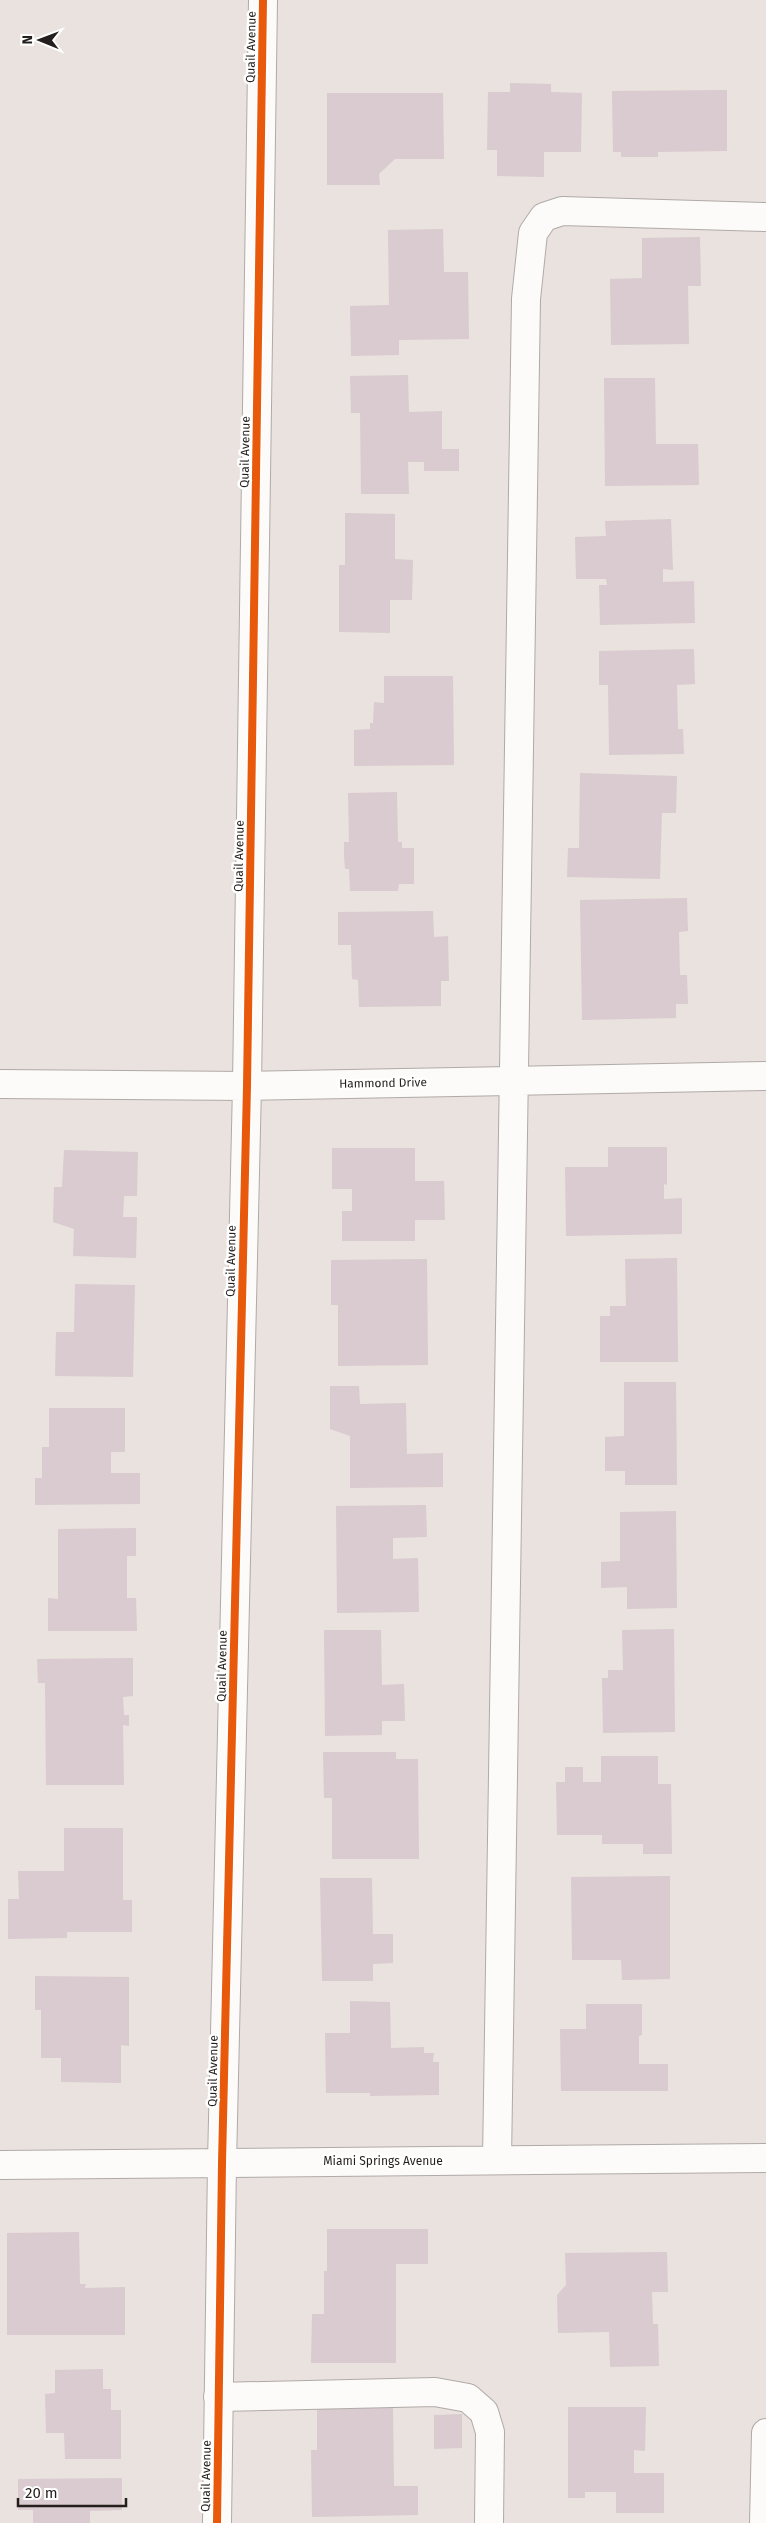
<svg xmlns="http://www.w3.org/2000/svg" width="766" height="2523" viewBox="0 0 766 2523" font-family="'Fira Sans',sans-serif">
  <rect width="100%" height="100%" fill="#eae2de"/>
  <path fill="#d9cbcf" d="M510,83L551,84V92L582,93L581,152H544V177L497,176V150H487L488,92H510Z
    M727,90V151L658,152V157H621V152H613L612,91Z
    M327,93H443L444,159H395L379,174L380,185H327Z
    M443,229L444,272H468L469,339L399,340V355L351,356L350,306L389,305L388,230Z
    M700,237L701,286H688L689,344L611,345L610,279L642,278V238Z
    M408,375L409,412L442,411V449H459V471H424V462H408L409,494H361L360,413H351L350,376Z
    M604,378H655L656,444H698L699,485L605,486Z
    M345,513L395,514V559L413,560L412,600H390V633L339,632V565H345Z
    M671,519L673,570L663,569V582L694,581L695,623L600,625L599,585H607L606,579H576L575,537L606,536L605,521Z
    M694,649L695,684L677,685L678,729H683L684,754L609,755L608,685H599V651Z
    M384,676H453L454,765L354,766V730L370,729V723H373L374,702L384,703Z
    M580,773L677,776L676,813H662L660,879L567,877L568,848H579Z
    M397,792L398,842H402V848H414V884H399L398,891H350L349,869H345L344,856V842H349L348,793Z
    M687,898L688,931L679,932L680,975H687L688,1004H676V1018L582,1020L580,900Z
    M433,911L434,937L448,936L449,981H441V1006L359,1007L358,980L352,979L351,945H338V912Z
    M608,1147H667V1185L664,1184V1199L682,1198V1234L566,1236L565,1167H608Z
    M332,1148H415V1181H444L445,1220H415V1241H342V1211H352V1189H332Z
    M64,1150L138,1152L137,1196H124L123,1217H137L136,1258L73,1256L74,1229L53,1222L54,1187H62Z
    M677,1258L678,1362H600V1316H610V1306H626L625,1259Z
    M427,1259L428,1365L338,1366V1305H331V1260Z
    M75,1284L135,1285L133,1377L55,1376L56,1332H74Z
    M624,1382H676L677,1485H625V1471H605V1437L624,1436Z
    M330,1386H359L360,1404L406,1403L407,1454L443,1453V1487L350,1488V1436L330,1429Z
    M49,1408H125V1452H111V1473H140V1504L35,1505V1478H42V1447H49Z
    M426,1505L427,1537L393,1538V1559L418,1558L419,1612L337,1613L336,1506Z
    M676,1511L677,1608L627,1609V1587L601,1588V1562L620,1561V1512Z
    M136,1528V1556H127V1598H136L137,1631H48V1598L58,1599V1529Z
    M674,1629L675,1732L603,1733L602,1678H608V1670H623L622,1630Z
    M324,1630H381L382,1685L404,1684L405,1721H382V1735L325,1736Z
    M133,1658V1696L123,1697L124,1715H129V1726L123,1725L124,1785H46L45,1683H38L37,1659Z
    M323,1752H396V1759H418L419,1859H332V1798H324Z
    M601,1756H658V1784H671L672,1854H643V1844H602V1835H557L556,1782H565V1767H583V1782H601Z
    M64,1828H123V1900H132V1932H67V1938L8,1939V1899H19L18,1871H64Z
    M670,1876V1979L622,1980L621,1960H572L571,1877Z
    M320,1878H372L373,1934H393V1963L373,1964V1981H322Z
    M35,1976L129,1977V2046L121,2045V2083L61,2082V2058H41V2010H35Z
    M350,2001L390,2002L391,2048L424,2047V2053H434L433,2062H439V2095L370,2096V2093H326L325,2033H350Z
    M586,2004H642V2035L639,2036V2064H668V2091H561L560,2029H586Z
    M327,2229H428V2264H396V2363H311L312,2314H324V2271H327Z
    M79,2232L80,2284H86L85,2288L125,2287V2335H7V2233Z
    M667,2252L668,2292H652L653,2324H658L659,2366L610,2367L609,2332L558,2333L557,2295L566,2285L565,2253Z
    M103,2369V2389H111V2410H121V2459H65L64,2433H46L45,2394L55,2393V2370Z
    M393,2407L394,2486H418V2515L312,2517L311,2450H317V2409Z
    M568,2407H646L645,2451L634,2450V2473H664V2513H616V2492H585V2498H568Z
    M462,2414V2448L434,2449V2415Z
    M122,2478V2510L90,2511V2523H33V2510H18V2479Z"/>
  <g fill="none" stroke-linecap="round" stroke-linejoin="round">
    <g stroke="#b0aaa7" stroke-width="30">
      <path id="minor" d="M0,1084L247,1086L766,1076
        M497,2160L526,299L533,233L544,217L562,211L766,217
        M0,2165L766,2158
        M218,2397L435,2392L468,2398L484,2412L490,2432L489,2523
        M217,2523L222,2163L247,1086L263,0
        M764,2523L766,2433"/>
    </g>
    <use href="#minor" stroke="#fcfbfa" stroke-width="28"/>
    <g stroke="#fff" stroke-width="11">
      <path id="cycleway" d="M217,2523L222,2163L247,1086L263,0"/>
    </g>
    <use href="#cycleway" stroke="#e8590c" stroke-width="8"/>
  </g>
  <g text-anchor="middle" dominant-baseline="central" stroke-width="5" stroke-linejoin="round" paint-order="stroke">
    <g font-size="12" fill="#241f1d" stroke="#fff">
      <text transform="translate(251 47) rotate(-89)">Quail Avenue</text>
      <text transform="translate(245 452) rotate(-89)">Quail Avenue</text>
      <text transform="translate(239 856) rotate(-89)">Quail Avenue</text>
      <text transform="translate(383 1083) rotate(-1)">Hammond Drive</text>
      <text transform="translate(231 1261) rotate(-89)">Quail Avenue</text>
      <text transform="translate(222 1666) rotate(-89)">Quail Avenue</text>
      <text transform="translate(213 2071) rotate(-89)">Quail Avenue</text>
      <text x="383" y="2161">Miami Springs Avenue</text>
      <text transform="translate(206 2476) rotate(-89)">Quail Avenue</text>
    </g>
  </g>
  <g transform="translate(40 40) rotate(271)" stroke="#ffffff" stroke-width="4" paint-order="stroke">
  <path d="M0-4L9 19L0 12L-9 19Z" fill="#241f1d"/>
  <text y="-8" font-size="14" font-weight="bold" text-anchor="middle" fill="#241f1d">N</text>
  </g>
  <path d="M18 2498v8h108v-8" fill="none" stroke="#241f1d" stroke-width="2.5"/>
  <text x="25" y="2498" font-size="15" fill="#241f1d" stroke="#ffffff" stroke-width="4" paint-order="stroke">20 m</text>
</svg>
